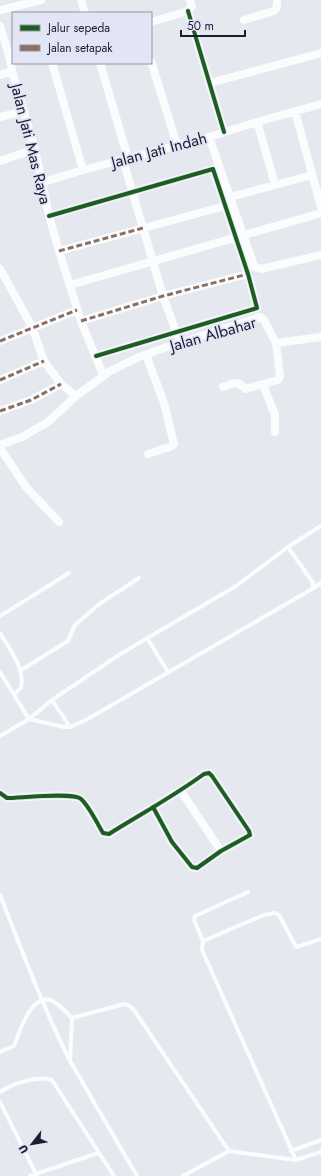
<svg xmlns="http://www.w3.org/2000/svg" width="321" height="1176" viewBox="0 0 321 1176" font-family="Jost,sans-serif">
  <rect width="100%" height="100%" fill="#e6e8ef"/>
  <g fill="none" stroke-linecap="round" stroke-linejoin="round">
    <path stroke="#fbfcfd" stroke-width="4" d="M312,589L321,583
      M0,616L69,573
      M0,633C10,651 25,667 21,688L14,694
      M147,638L168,672
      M21,670L68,641L75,625L98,605L139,578
      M0,672L29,719L64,727H70L86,720L312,589L313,583L288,547
      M52,700L70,727
      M0,736L29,719L52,700L122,653L236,586L288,547L321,526
      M0,895C22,951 43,1007 70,1061
      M203,941L194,920L195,916L248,892
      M72,1018L70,1061L137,1176
      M0,1052L14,1046C19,1033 31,994 50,1000C59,1003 66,1012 72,1018L124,1004L128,1005L134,1010L229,1151
      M0,1092C12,1084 37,1075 52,1080L114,1176
      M0,1102L36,1174
      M291,1151L321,1140
      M296,1160L202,950L203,941L264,915L275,913L279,915L295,945L297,947L321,939
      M30,1176L98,1153
      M183,1176L229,1151L296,1160L321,1152"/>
    <path stroke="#fbfcfd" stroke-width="8" d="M81,0L85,13
      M0,10L41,0
      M188,11L224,132
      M188,11L192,6L190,0
      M244,20L274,11L277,7V0
      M151,22L188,11
      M0,26L10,59L12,71L35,149L49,216L59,251L81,321L103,375
      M151,61L177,145
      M52,63L83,170
      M100,63L128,158
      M0,75L12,71
      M210,83L321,53
      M295,111L321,207
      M0,117L24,111
      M257,122L275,184
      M209,137L253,263L255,267L261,269L321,255
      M123,160L163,296L178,337
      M0,161L35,149
      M43,182L83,170L209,137L257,122L321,104
      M230,197L312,175
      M49,216L213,169L248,274L257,308L96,356
      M59,251L225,206
      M0,269L32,327L44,361L61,384L76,396
      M70,285L321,213
      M81,321L163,296L248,274
      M0,341L77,310
      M146,355L164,403L174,444L172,446L148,454
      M0,380L44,361
      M263,385L275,415V432
      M223,387L234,383L240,384L245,389L278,380L280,376L276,343
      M0,411L31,400L61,384
      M0,445L22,437L48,422L76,396L110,371L139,357L164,348L260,317L264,320L276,343L321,337
      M0,448L26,487L59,522
      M181,791L221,851
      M0,793L7,798C20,798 73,792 81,799C89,806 97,823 103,833L109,834C141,814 174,796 204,774L209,773L212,776L249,831L250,835L221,851L197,868L192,867L172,842L153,807"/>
    <path stroke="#8d6e63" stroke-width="3" stroke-dasharray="6 3" stroke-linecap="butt" d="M59,251L143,228
      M81,321L163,296L248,274
      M0,341L77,310
      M0,380L44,361
      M0,411L31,400L61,384"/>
    <g stroke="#e2e5f3" stroke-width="6">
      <path id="cycleway" d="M188,11L224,132
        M49,216L213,169L248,274L257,308L96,356
        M0,793L7,798C20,798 73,792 81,799C89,806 97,823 103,833L109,834C141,814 174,796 204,774L209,773L212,776L249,831L250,835L221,851L197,868L192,867L172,842L153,807"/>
    </g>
    <use href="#cycleway" stroke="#1b5e20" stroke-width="4"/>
  </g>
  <g text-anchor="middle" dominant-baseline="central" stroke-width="3.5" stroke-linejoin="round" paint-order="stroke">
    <g font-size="16" fill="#191d35" stroke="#e2e5f3">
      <text transform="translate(31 144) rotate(76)">Jalan Jati Mas Raya</text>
      <text transform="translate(159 150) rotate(-15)">Jalan Jati Indah</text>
      <text transform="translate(213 334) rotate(-16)">Jalan Albahar</text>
    </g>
  </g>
  <rect x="12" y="12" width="140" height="52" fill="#e2e5f3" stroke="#9295a7"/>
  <rect x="20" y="25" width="20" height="6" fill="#1b5e20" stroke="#9295a7"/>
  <text x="48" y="32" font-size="12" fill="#191d35">Jalur sepeda</text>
  <rect x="20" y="45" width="20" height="6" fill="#8d6e63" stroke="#9295a7"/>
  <text x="48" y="52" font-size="12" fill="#191d35">Jalan setapak</text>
  <g transform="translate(32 1144) rotate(239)" stroke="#e2e5f3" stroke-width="3" paint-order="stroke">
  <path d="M0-3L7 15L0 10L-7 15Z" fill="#191d35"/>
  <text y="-6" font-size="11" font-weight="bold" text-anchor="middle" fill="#191d35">U</text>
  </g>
  <path d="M181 30v6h64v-6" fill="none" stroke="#191d35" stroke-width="2"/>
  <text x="187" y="30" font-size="12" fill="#191d35" stroke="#e2e5f3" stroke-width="3" paint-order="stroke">50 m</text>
</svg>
